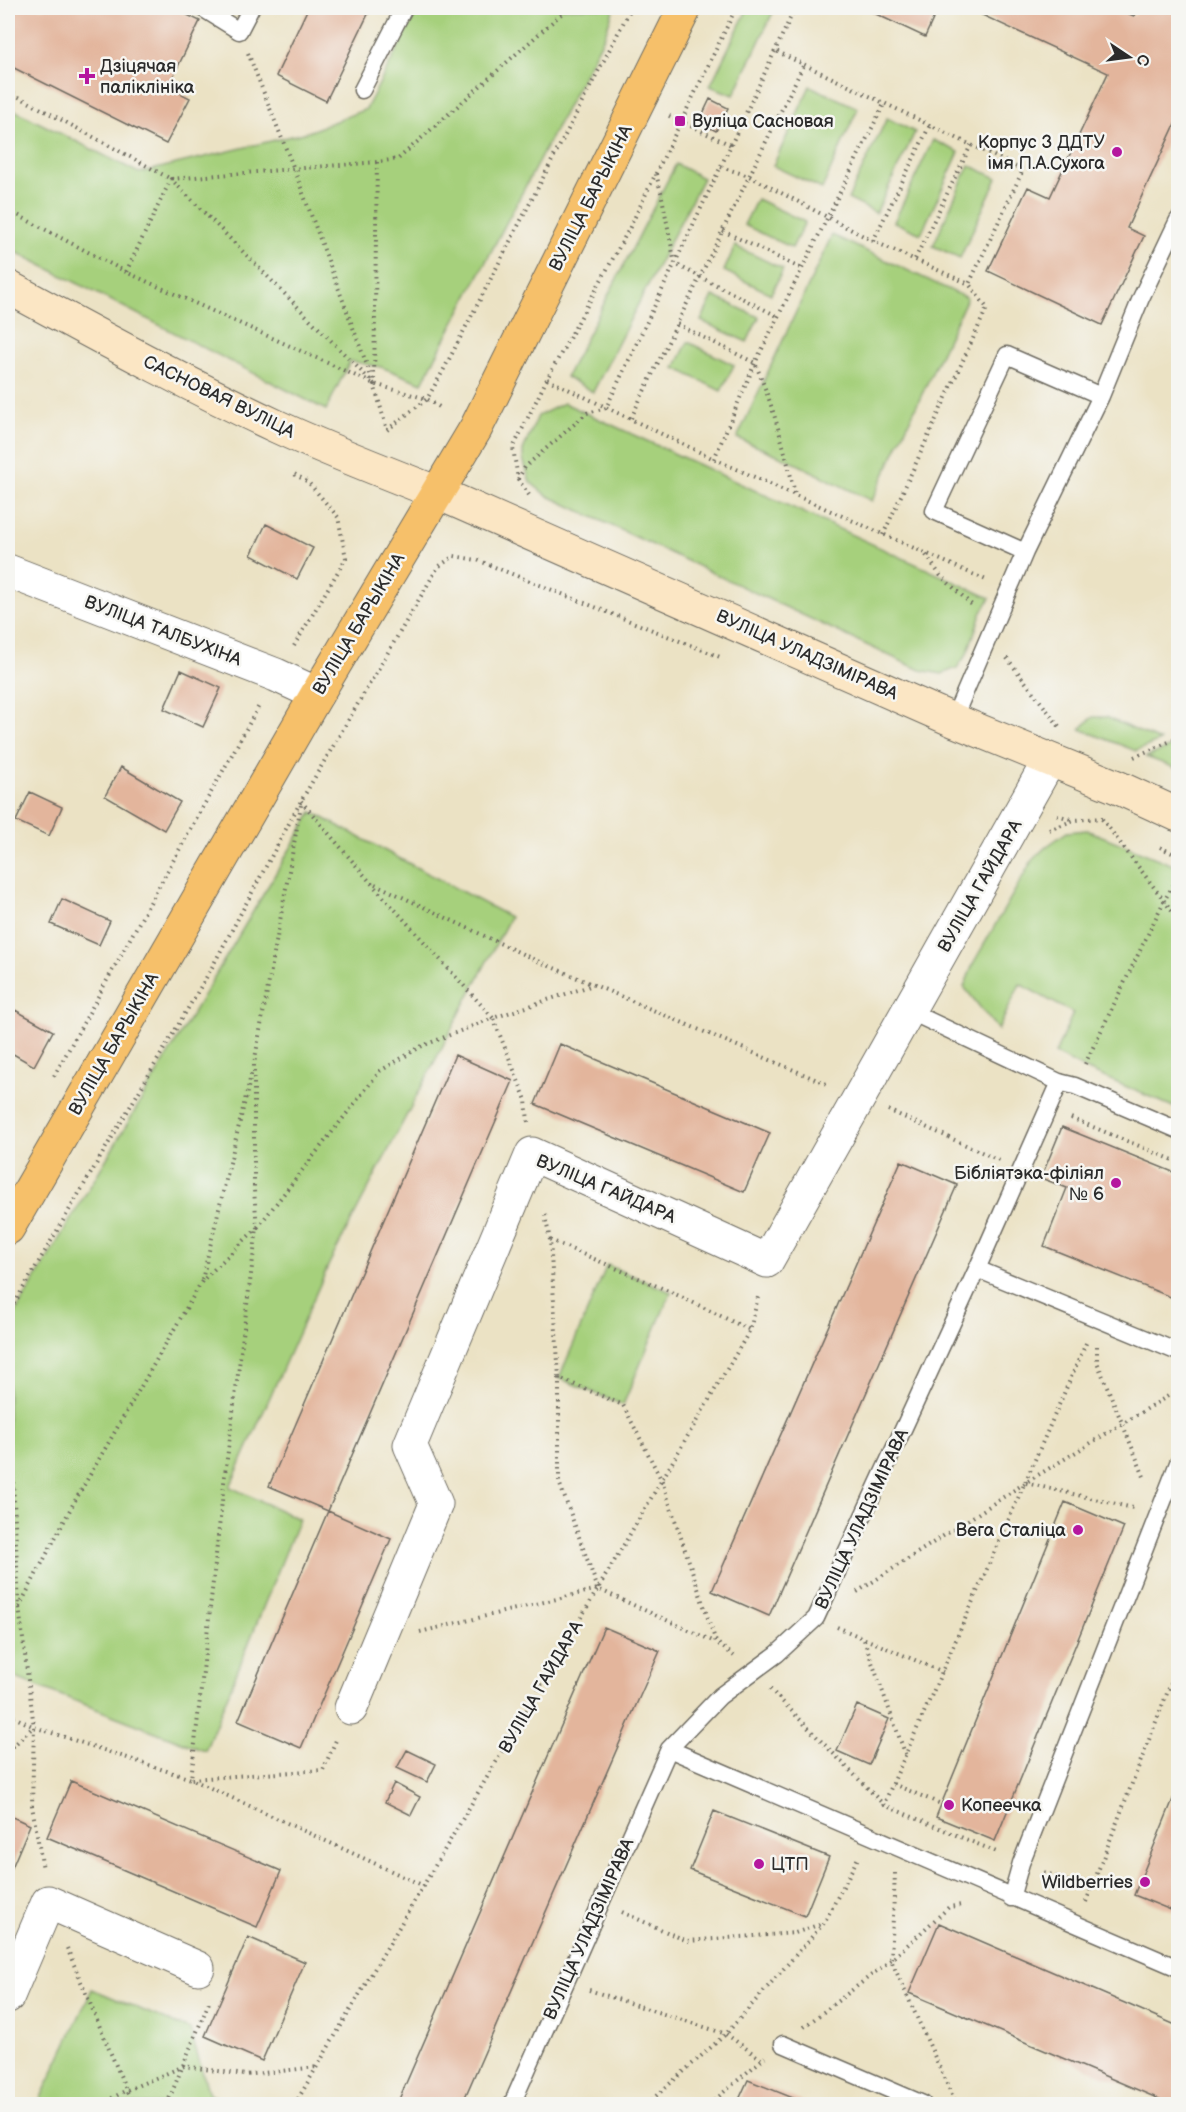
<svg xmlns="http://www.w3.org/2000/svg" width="1186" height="2112" viewBox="0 0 1186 2112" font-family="'Balsamiq Sans',sans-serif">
  <rect width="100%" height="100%" fill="#f6f6f2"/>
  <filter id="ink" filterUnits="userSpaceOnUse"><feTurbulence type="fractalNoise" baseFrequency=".0167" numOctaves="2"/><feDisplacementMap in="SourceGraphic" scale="12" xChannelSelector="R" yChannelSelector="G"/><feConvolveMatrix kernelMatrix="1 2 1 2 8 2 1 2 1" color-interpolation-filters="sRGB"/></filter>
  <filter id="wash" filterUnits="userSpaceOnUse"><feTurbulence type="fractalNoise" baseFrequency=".008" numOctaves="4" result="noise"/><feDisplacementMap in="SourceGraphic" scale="24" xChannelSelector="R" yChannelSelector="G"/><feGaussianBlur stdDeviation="1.35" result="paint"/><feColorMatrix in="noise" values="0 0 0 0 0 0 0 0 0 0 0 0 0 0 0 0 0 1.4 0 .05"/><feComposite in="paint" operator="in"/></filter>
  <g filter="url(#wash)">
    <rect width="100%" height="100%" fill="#ebe2c4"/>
    <path fill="#a6d07c" stroke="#687e54" stroke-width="1.5" d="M419,8H614L604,37L422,383L381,367L350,361L326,410L8,248V107L139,173L308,132L366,109Z
      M748,8H775L734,95L710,86Z
      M810,86L858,108L822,189L773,166Z
      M887,118L915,132L876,213L848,199Z
      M933,140L959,152L921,234L894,222Z
      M676,164L703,178L593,392L566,377Z
      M969,165L997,178L960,258L933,246Z
      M757,199L805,222L792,248L744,225Z
      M832,235L967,298L872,501L787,459L737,438Z
      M735,246L783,269L771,294L724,271Z
      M713,296L759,317L747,342L701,321Z
      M688,342L734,365L721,391L675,368Z
      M564,403L990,598L981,614L967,654L957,668L942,674L920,670L546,495L530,482L523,459V450L538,416Z
      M1093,717H1106L1160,741L1136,751L1080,729Z
      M1173,746L1178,749V769L1146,757Z
      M312,812L510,917L329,1264L230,1487L299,1519L205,1751L8,1675V1325Z
      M1087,830L1178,867V1109L1083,1068L1055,1054L1073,1013L1020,984L998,1030L964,987L974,962L1033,859L1047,846L1067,832Z
      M607,1265L671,1292L623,1405L559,1378Z
      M92,1989L190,2030L209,2094L232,2104H38Z"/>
    <g id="blocks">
      <path fill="#e3b59c" d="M8,8H173L200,21L168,87L190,98L166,144L8,65Z
        M308,8H371L326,101L276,76Z
        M863,8H938L925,37Z
        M967,8H1115L1134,16L1138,8H1170L1178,11V118L1127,228L1144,236L1102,325L988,271L1028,187L1050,197L1108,73Z
        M710,99L728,108L716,131L699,122Z
        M266,524L313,548L297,579L251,555Z
        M181,670L221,688L203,727L164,709Z
        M121,767L180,802L164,830L105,796Z
        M30,792L62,807L49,836L16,821Z
        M62,899L110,921L99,945L51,924Z
        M15,1010L53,1031L34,1066L8,1051V1025Z
        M560,1044L770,1133L744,1192L535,1104Z
        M455,1055L513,1081L328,1511L269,1486Z
        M1062,1127L1178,1174V1300L1044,1246L1067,1188L1041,1178Z
        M901,1161L957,1185L769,1616L712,1591Z
        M1065,1502L1124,1527L995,1841L936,1817Z
        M328,1511L391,1539L301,1748L238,1721Z
        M604,1627L660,1651L640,1696L462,2104H397Z
        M857,1705L889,1719L869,1765L837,1751Z
        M407,1750L436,1764L427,1782L397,1768Z
        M71,1781L281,1871L257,1927L47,1837Z
        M394,1783L420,1797L411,1815L385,1802Z
        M1178,1787V1913L1134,1895Z
        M714,1811L829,1857L805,1916L690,1870Z
        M8,1815L30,1825L8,1877Z
        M939,1923L1178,2026V2104H1171L909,1993Z
        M248,1937L305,1962L262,2061L205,2036Z
        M748,2080L808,2104H737Z"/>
    </g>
  </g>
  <g filter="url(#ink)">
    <use href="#blocks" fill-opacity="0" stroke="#6e6b61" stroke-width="1.5"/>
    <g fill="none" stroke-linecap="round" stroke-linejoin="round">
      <g stroke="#6e6b61" stroke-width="19">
        <path id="service" d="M202,8L239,31L251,8
          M362,90L404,8
          M1101,396L1141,298L1178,220
          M953,720L1025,552L1101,396L1007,355L934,511L1025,552
          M909,1011L1059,1082L1075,1086L1178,1130
          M977,1269L1178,1352
          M669,1749L1178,1968
          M1011,1898L1021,1863L1178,1463
          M783,2044L923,2104
          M512,2104L669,1749L720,1696L777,1654L816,1618L977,1269L1060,1082"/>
      </g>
      <g stroke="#6e6b61" stroke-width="35">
        <path id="minor" d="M8,571L276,675L317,694
          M351,1708L436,1504L410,1445L532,1154L767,1261L1049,761
          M8,1996L48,1902L198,1968"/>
      </g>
      <g stroke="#6e6b61" stroke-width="35">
        <path id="secondary" d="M8,287C97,335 186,384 278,427C330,451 384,472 438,493L953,720L1117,787L1178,815"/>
      </g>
      <g stroke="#6e6b61" stroke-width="35">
        <path id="primary" d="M8,1228L317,694L476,428L685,8"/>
      </g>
      <path stroke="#6e6b61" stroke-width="4" stroke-dasharray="1.5 4.5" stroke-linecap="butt" d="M248,53L294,169L374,384L387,430L427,399L443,371L631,8
        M8,91L171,179L377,162L398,159L568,8
        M731,145L795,8
        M377,162L374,384L171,179L126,272L374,384L427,399L441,408
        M721,167L749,176L873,241L969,284L1023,170L776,51
        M656,174L661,192L675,264L779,317
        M8,210L126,272
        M723,231L802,269
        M873,241L930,125
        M915,259L971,145
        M677,324L755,363C773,405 785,450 795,494
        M547,379L714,459L986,580
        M631,418L804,64
        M714,459L755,363L884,104
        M518,479L525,467L587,413L606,408L731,145L667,115
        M529,495L518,479L513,448L547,379L629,229L736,8
        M883,535L987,308L969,284
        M926,555L940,575L974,607
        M294,646L346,558L338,517L308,482L294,474
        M1007,658L1059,726
        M1134,757L1178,738
        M301,801L371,883L493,1018L422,1046L380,1071L257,1228L225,1474L191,1779L323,1770L337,1738
        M1057,815L1074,820
        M1102,819L1178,919
        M1049,830L1074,820L1102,818
        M1160,847L1178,856
        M375,884L533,959L829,1085
        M1085,1064L1164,901L1178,877
        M54,1076L260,704
        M888,1110L999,1160
        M1071,1118L1178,1162
        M528,1122L526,1100L493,1018L593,985
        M545,1215L550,1240L559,1378L623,1405L662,1481L716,1642L734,1656
        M550,1240L671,1292L750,1330
        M202,1280L252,1071
        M8,1314L210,971L301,801L438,567L454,556L477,560L720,657
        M1097,1346V1362L1145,1479
        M8,1374L19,1607L34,1727L32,1806L43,1869
        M559,1378V1482L598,1589
        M1026,1483L1133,1508
        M857,1592L1025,1483L1178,1390
        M19,1607L72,1506L202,1281L257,1228L254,1190V1064L301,805
        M837,1627L943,1672
        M420,1632L598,1589L715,1642
        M864,1640L906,1756
        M770,1689L884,1805L999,1853
        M8,1714L34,1727L191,1779L424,1886
        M8,1751L33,1727
        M893,1784L941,1804
        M883,1806L1087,1341
        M1044,1872L1091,1890
        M895,1873L891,1960L956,2104
        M1086,1902L1178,1665
        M622,1912L687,1941L795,1933L823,1923
        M67,1948L132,2104
        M589,1990L726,2034L761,2059
        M804,2027L891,1960L949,1907L962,1905
        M101,2104L125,2091L184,2066L245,2075L317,2067
        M167,2104L210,2000
        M295,2104L750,1330L759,1293
        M647,2104L726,2034L824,1923L859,1856
        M710,2104L765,2057"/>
      <use href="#service" stroke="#fff" stroke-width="16"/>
      <use href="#minor" stroke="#fff" stroke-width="33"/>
      <use href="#secondary" stroke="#fbe6c4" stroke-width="33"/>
      <use href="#primary" stroke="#f6c06b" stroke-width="33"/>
    </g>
  </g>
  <g fill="#b5179e" stroke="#f6f6f2" stroke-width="2">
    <path d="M84 67h6v6h6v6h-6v6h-6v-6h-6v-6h6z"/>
    <rect x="674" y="115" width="12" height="12" rx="3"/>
    <circle cx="1117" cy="152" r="6"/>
    <circle cx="1116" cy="1183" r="6"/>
    <circle cx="1078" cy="1530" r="6"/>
    <circle cx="949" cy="1805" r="6"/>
    <circle cx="759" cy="1864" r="6"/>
    <circle cx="1145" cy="1882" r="6"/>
  </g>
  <g text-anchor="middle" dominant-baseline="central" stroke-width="5" stroke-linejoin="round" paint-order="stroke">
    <g font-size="18" fill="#2b2b2b" stroke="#f6f6f2" text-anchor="start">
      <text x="100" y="66">Дзіцячая<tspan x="100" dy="21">паліклініка</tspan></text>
      <text x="692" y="121">Вуліца Сасновая</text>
      <text x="1105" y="142" text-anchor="end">Корпус 3 ДДТУ<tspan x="1105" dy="21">імя П.А.Сухога</tspan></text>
      <text x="1104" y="1173" text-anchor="end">Бібліятэка-філіял<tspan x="1104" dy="21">№ 6</tspan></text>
      <text x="1066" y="1530" text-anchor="end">Вега Сталіца</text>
      <text x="961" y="1805">Копеечка</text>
      <text x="771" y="1864">ЦТП</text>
      <text x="1133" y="1882" text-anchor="end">Wildberries</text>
    </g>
    <g font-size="18" fill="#2b2b2b" stroke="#f6f6f2">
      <text transform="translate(591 198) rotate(-63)">ВУЛІЦА БАРЫКІНА</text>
      <text transform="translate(219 397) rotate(26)">САСНОВАЯ ВУЛІЦА</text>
      <text transform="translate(359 624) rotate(-59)">ВУЛІЦА БАРЫКІНА</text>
      <text transform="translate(163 631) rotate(21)">ВУЛІЦА ТАЛБУХІНА</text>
      <text transform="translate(807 655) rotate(24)">ВУЛІЦА УЛАДЗІМІРАВА</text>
      <text transform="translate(980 886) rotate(-60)">ВУЛІЦА ГАЙДАРА</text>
      <text transform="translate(114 1044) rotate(-60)">ВУЛІЦА БАРЫКІНА</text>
      <text transform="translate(606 1189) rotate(23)">ВУЛІЦА ГАЙДАРА</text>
      <text transform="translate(862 1519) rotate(-65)">ВУЛІЦА УЛАДЗІМІРАВА</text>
      <text transform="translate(541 1687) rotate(-60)">ВУЛІЦА ГАЙДАРА</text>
      <text transform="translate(589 1929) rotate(-66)">ВУЛІЦА УЛАДЗІМІРАВА</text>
    </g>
  </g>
  <rect width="1186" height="2112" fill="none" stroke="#f6f6f2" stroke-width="30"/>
  <g transform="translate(1129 57) rotate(103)" stroke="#f6f6f2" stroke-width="4.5" paint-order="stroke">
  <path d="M0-4.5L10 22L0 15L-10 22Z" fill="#2b2b2b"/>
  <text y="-9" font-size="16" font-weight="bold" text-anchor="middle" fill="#2b2b2b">С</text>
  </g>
</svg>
